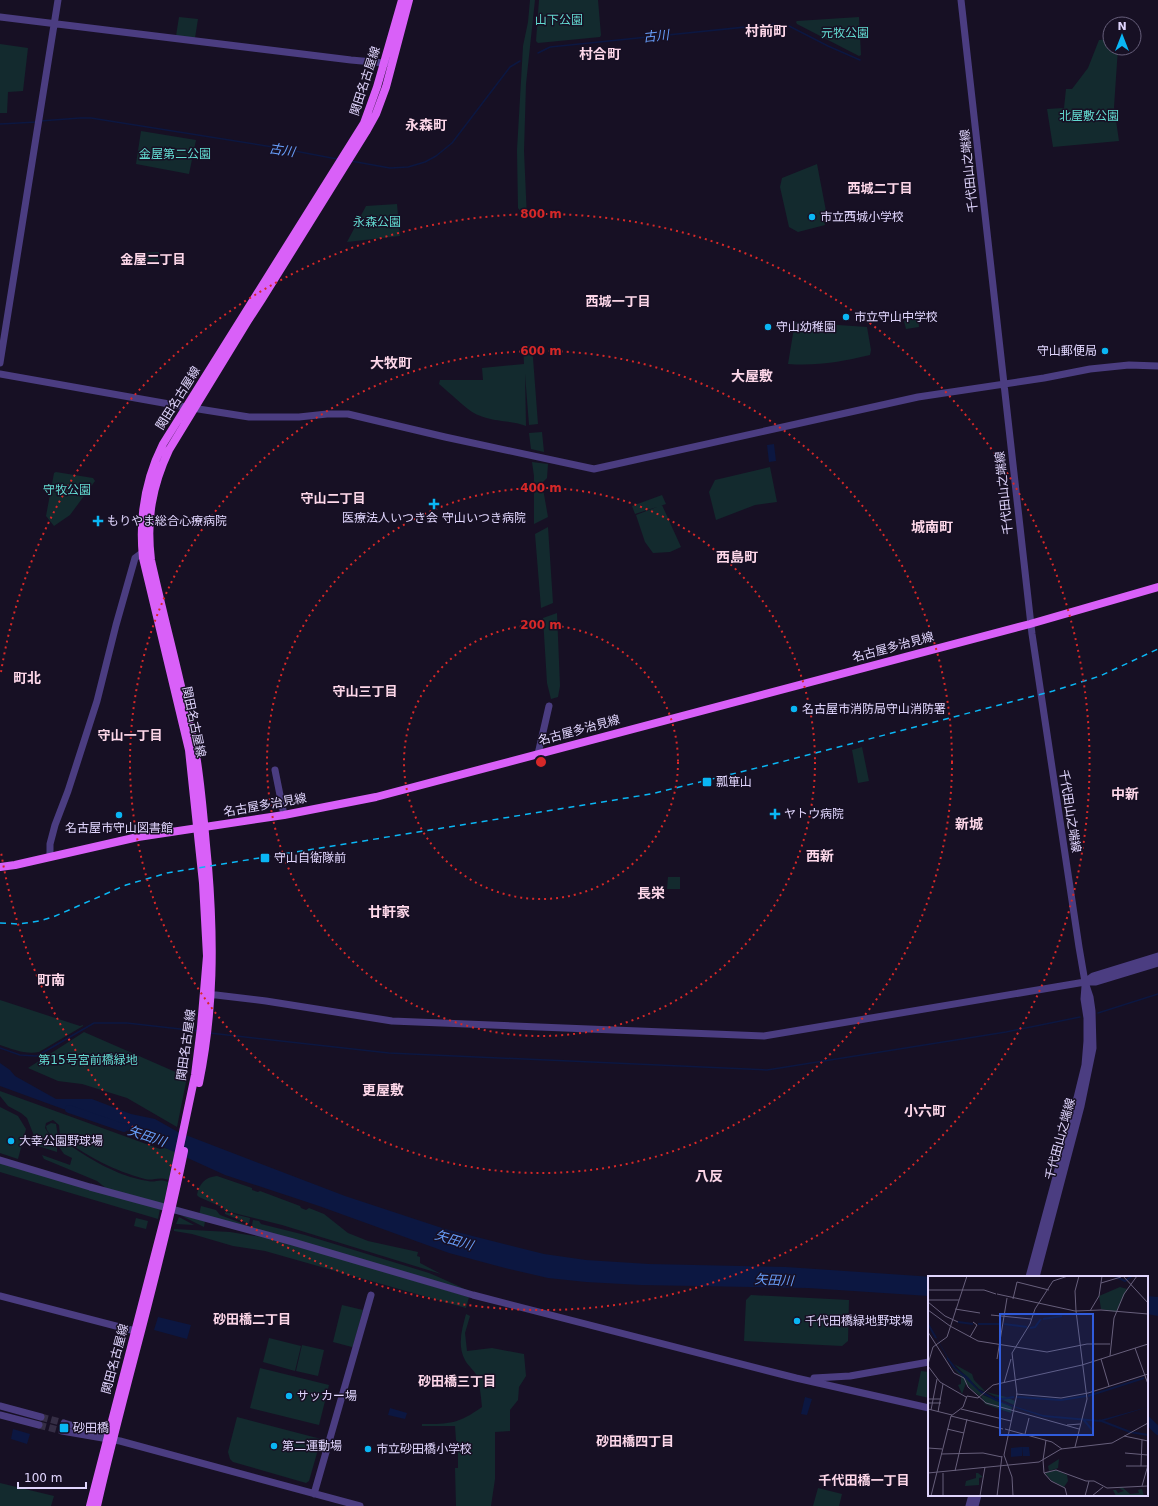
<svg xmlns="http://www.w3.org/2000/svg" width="1158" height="1506" viewBox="0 0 1158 1506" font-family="'DejaVu Sans','Noto Sans JP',sans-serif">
  <rect width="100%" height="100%" fill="#171024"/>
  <path fill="#132a2e" d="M530,0H535L526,84L524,151L527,219L518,208L517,150L523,46L528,22Z
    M539,0H598L601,35L600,37L538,43L536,41Z
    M179,17L198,19L195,38L176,36Z
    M859,17L861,55L859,56L797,24L796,22L797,21Z
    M1110,39V48H1118L1114,107L1119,141L1053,147L1047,109L1064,108L1066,89H1072L1088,68L1099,40Z
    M0,44L28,48L23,91L8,92L7,113H0Z
    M141,131L196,140L189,174L136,164Z
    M817,164L826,211L822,212L825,225L798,232L789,227L780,187L782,178Z
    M397,204L400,236L347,242L366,206Z
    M155,252H159L158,263L144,260L143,253Z
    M918,319L919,327L906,329L904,321Z
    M795,322L867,327L871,350L870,355C840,362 818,366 788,364Z
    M523,345H532L538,424L529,425L525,374L526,426C510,420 493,422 478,415C469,412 448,391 439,384L440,380H483L482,368L524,364Z
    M542,432L544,452L531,449L529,433Z
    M532,462L548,464L547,478L542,483L548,517L534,524V476Z
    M770,467L777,502L755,505L716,520L709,492L715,480Z
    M56,472L93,478L95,481L70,515L54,526L46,516L54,473Z
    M662,495L666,504L635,514L632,506Z
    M662,505L681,547L670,552L653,553L645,542L636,515Z
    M548,527L553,603L541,608L535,534Z
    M557,613L560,686L558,697L551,699L547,683L543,618Z
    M862,747L869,781L858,783L852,750Z
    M668,877H680V889H667Z
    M0,1000L80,1026L83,1025V1026L39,1052C26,1055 12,1049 0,1045Z
    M84,1032L187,1077L177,1127L127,1098L82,1084L58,1081L28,1068Z
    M0,1091L160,1149L165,1148L175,1151L169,1180C158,1176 154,1181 145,1179C112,1170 92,1158 64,1140L60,1135L59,1125L53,1120L46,1123L45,1128L57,1147V1152L38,1146L27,1118L21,1113L8,1106L0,1096Z
    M0,1107L18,1116L26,1129L18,1159L0,1153Z
    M51,1123L56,1124L58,1137L62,1140C88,1158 116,1176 148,1181C156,1183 158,1178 168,1182L164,1205L107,1189L97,1181L44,1159L42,1155L70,1165L72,1158L64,1154L47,1130L46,1126Z
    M0,1163L160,1209L158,1219L0,1172Z
    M217,1176L252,1188V1190L258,1192L260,1191L300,1206L301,1208L306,1210L309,1208L324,1214L348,1233L368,1241L418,1252L417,1256L420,1257V1263L441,1274L282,1225L226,1211L224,1210V1208L199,1197L197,1195C199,1184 205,1177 217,1176Z
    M201,1206L216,1210L220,1215L249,1226V1228L199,1215Z
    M225,1212L250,1218L249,1224L225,1214Z
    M180,1215L205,1221L204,1227Z
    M179,1217L194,1225L176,1224Z
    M136,1218L148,1221L146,1229L134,1226Z
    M253,1220L259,1221L261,1224L305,1235L429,1273C443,1279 457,1285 471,1292L254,1230L252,1225Z
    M174,1229L230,1232L274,1239L469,1297L466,1308L265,1251L233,1246L192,1234L174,1231Z
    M751,1295L849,1300L848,1341L842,1346L744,1341L746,1300Z
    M342,1305L363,1310L353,1346L352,1347L333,1342Z
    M466,1314L470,1316L465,1333L467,1351L492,1348L524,1354L526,1376L519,1387L518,1400L510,1410V1431L495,1432V1479L491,1506H456L455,1468H458V1443L456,1440L455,1426H422V1424C450,1424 458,1424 482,1407C481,1397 480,1385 477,1376C474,1370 468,1366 465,1360C457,1345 462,1329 466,1314Z
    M269,1338L301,1346L295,1371L263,1362Z
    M302,1345L324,1350L318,1376L296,1371Z
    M260,1368L329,1385L319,1425L250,1408Z
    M921,1371L929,1372V1398L916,1395Z
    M237,1417L321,1439L309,1481L306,1483L233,1462L230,1459L228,1452Z
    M0,1483L54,1496L51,1506H0Z
    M818,1488L842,1494L839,1506H813Z"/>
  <path fill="#0c1741" d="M774,444L776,461L769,462L767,445Z
    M0,1063L10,1070L15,1076L56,1099H92L131,1114L155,1119L178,1132L345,1196L445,1229L544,1254L586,1260L649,1264L786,1267L934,1277H929V1296L808,1288L641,1285L586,1282L548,1278L505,1268L449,1253L319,1206L225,1175L93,1115L63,1109L0,1086Z
    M1147,1296L1158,1297V1316L1147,1314Z
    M158,1317L191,1325L187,1339L154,1330Z
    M805,1397L812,1399L807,1415L801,1414Z
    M390,1408L407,1413L405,1419L388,1415Z
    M13,1429L30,1434L27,1444L11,1439Z"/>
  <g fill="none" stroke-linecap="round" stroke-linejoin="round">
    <path stroke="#0c1741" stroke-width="1.5" d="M789,26L828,46L860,60
      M538,53L550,47L775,24
      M40,121L80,118H91L279,148L337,159
      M0,124L37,122
      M351,161L390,168L408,167L425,162L436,156L452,143L510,67L520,61
      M1098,1013L1158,994
      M210,1033L389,1053L767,1070L1006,1032L1080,1017
      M0,1048L20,1055L37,1056L94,1023H127L198,1031"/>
    <path stroke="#0c1741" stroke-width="8" d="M69,1109L124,1128
      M1147,1420L1158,1431"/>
    <path stroke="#352e45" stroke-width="7" stroke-dasharray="7 3.5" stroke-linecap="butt" d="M41,1417L64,1423
      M39,1425L62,1431"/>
    <path stroke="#4b3d81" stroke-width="7" d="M961,0L1032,634L1079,947L1085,982L1090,997L1092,1011L1093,1048L1081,1106L1036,1277
      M0,17L351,60L384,63L389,62
      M0,363L58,0
      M0,374L186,407L249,417H299L327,414H348L445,437L594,469L918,397L1044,378L1090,369L1129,365L1158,366
      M538,754L549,706
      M275,770L284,815
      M50,857V844L55,825L68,791L97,701L116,625L135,558L143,552
      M1085,982L1093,976L1158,956
      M206,995H216L266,1001L392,1021L764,1036L1085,982H1096L1158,963
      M0,1160L90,1187L293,1242L473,1295L796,1378L929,1408
      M1029,1277L1073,1114L1085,1065L1087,1041V1018L1084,999L1085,986
      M0,1296L139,1332
      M814,1378L850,1376L929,1362
      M0,1406L41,1417
      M0,1415L39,1425
      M64,1423L103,1435
      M62,1431L120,1441L360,1506
      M314,1494L371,1295
      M969,1506L972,1495
      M975,1506L978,1495"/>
    <path stroke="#d960f8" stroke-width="8" d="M0,867L15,865L138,837L284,815L376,797L1030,624L1158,587
      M199,1083C214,1010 214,940 208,866C204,827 202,788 195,749C182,685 165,623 151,560C146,520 152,486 169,450L249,319L262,299L366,132L376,114L386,87L409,0
      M90,1506L167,1208L195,1075L201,1027L207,956L203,883L189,750L143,558C139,519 145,480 163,444L364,123L377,87L402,0
      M97,1506C124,1387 160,1271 184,1151"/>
    <path stroke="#0ab6f4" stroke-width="1.5" stroke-dasharray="6 5" stroke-linecap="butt" d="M0,923L19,924L39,921L53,917L126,885L167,873L651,794L781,762L1053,691L1100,676L1158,649"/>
  </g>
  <g fill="none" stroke="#d62828" stroke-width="2" stroke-dasharray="2 4">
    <circle cx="541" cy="762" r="137"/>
    <circle cx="541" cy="762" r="274"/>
    <circle cx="541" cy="762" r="411"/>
    <path d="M1 672A548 548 0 1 1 1 852"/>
  </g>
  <g fill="#0ab6f4" stroke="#171024" stroke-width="1.5">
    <circle cx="812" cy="217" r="4"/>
    <circle cx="846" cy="317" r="4"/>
    <circle cx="768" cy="327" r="4"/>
    <circle cx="1105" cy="351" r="4"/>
    <path d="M432 498h4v4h4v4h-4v4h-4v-4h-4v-4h4z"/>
    <path d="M96 515h4v4h4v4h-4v4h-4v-4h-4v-4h4z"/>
    <circle cx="794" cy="709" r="4"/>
    <rect x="702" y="777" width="10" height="10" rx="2"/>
    <path d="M773 808h4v4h4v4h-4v4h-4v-4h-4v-4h4z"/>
    <circle cx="119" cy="815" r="4"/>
    <rect x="260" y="853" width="10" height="10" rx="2"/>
    <circle cx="11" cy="1141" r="4"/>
    <circle cx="797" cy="1321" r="4"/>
    <circle cx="289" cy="1396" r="4"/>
    <rect x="59" y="1423" width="10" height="10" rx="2"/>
    <circle cx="274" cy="1446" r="4"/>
    <circle cx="368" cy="1449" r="4"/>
  </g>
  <g text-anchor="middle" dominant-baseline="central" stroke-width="3" stroke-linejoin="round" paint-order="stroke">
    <g font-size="12" fill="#63dbd1" stroke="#171024">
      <text x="559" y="20">山下公園</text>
      <text x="845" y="33">元牧公園</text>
      <text x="1089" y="116">北屋敷公園</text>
      <text x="175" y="154">金屋第二公園</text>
      <text x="377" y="222">永森公園</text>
      <text x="67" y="490">守牧公園</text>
      <text x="88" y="1060">第15号宮前橋緑地</text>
    </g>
    <g font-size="12" fill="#e0d5fd" stroke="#171024">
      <text transform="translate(365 81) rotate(-72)">関田名古屋線</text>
      <text transform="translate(969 171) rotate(-96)">千代田山之端線</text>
      <text transform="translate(178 398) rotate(-58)">関田名古屋線</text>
      <text transform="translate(1004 493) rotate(-96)">千代田山之端線</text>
      <text transform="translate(893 647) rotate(-15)">名古屋多治見線</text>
      <text transform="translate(194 722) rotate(78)">関田名古屋線</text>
      <text transform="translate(579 730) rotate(-15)">名古屋多治見線</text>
      <text transform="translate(265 805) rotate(-10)">名古屋多治見線</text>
      <text transform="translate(1070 811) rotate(81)">千代田山之端線</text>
      <text transform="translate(186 1045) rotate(-82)">関田名古屋線</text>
      <text transform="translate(1060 1139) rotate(-75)">千代田山之端線</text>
      <text transform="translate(115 1359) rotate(-75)">関田名古屋線</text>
    </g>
    <g font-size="12" fill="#e0d5fd" stroke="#171024" text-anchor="start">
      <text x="820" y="217">市立西城小学校</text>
      <text x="854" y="317">市立守山中学校</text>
      <text x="776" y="327">守山幼稚園</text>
      <text x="1097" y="351" text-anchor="end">守山郵便局</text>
      <text x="434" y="518" text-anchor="middle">医療法人いつき会 守山いつき病院</text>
      <text x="107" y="521">もりやま総合心療病院</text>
      <text x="802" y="709">名古屋市消防局守山消防署</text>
      <text x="716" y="782">瓢箪山</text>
      <text x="784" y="814">ヤトウ病院</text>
      <text x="119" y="828" text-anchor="middle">名古屋市守山図書館</text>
      <text x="274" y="858">守山自衛隊前</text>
      <text x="19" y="1141">大幸公園野球場</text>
      <text x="805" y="1321">千代田橋緑地野球場</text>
      <text x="297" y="1396">サッカー場</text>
      <text x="73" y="1428">砂田橋</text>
      <text x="282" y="1446">第二運動場</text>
      <text x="376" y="1449">市立砂田橋小学校</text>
    </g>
    <g font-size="13" font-style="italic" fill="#679df9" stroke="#171024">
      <text transform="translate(656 36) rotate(-6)">古川</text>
      <text transform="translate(282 150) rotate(9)">古川</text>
      <text transform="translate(147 1136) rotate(19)">矢田川</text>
      <text transform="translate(454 1240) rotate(17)">矢田川</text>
      <text transform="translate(774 1280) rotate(3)">矢田川</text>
    </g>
    <g font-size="13" font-weight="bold" fill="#fdd7e9" stroke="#171024">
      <text x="880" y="188">西城二丁目</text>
      <text x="153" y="259">金屋二丁目</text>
      <text x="618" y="301">西城一丁目</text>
      <text x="333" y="498">守山二丁目</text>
      <text x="365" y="691">守山三丁目</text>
      <text x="130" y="735">守山一丁目</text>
      <text x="252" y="1319">砂田橋二丁目</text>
      <text x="457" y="1381">砂田橋三丁目</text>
      <text x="635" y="1441">砂田橋四丁目</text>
      <text x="864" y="1480">千代田橋一丁目</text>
    </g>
    <g font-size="14" font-weight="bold" fill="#fdd7e9" stroke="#171024">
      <text x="766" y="31">村前町</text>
      <text x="600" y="54">村合町</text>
      <text x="426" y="125">永森町</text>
      <text x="391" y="363">大牧町</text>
      <text x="752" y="376">大屋敷</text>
      <text x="932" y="527">城南町</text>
      <text x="737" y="557">西島町</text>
      <text x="27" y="678">町北</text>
      <text x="1125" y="794">中新</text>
      <text x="969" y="824">新城</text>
      <text x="820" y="856">西新</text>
      <text x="651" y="893">長栄</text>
      <text x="389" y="912">廿軒家</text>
      <text x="51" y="980">町南</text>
      <text x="383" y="1090">更屋敷</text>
      <text x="925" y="1111">小六町</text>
      <text x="709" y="1176">八反</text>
    </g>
  </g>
  <g transform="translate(928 1276)">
    <rect width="220" height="220" fill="#171024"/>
    <path d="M192,11L199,13L188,36L173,33L171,20ZM26,88L44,98L46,104L58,116L78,121L87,125L86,129L51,113ZM24,91L38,101L54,118L52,120L45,115L38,107L34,118L30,109L33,108V100ZM55,119L84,131L83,137L57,128L53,120ZM131,183L130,192L121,195L120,190ZM128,194L139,199L140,205L136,211L124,205L117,197ZM48,197H50L55,201L51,202V209L37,210L38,205L48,202ZM194,211L202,218L211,217L210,214L214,213L216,220H188L185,214H188L190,217L196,215L191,212Z" fill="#132a2e"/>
    <path d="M0,47L25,90L40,101L50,113L76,127L115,139L172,144L220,131L172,146L116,141L68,125L53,117L24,90ZM93,171H101L102,180H95L94,171V180L83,181V172Z" fill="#0c1741"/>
    <path fill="none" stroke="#0c1741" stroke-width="2" d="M187,0L197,5L204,0M115,43L134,40M30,46L45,48M0,48L8,62M50,48H73M76,48L99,51M102,52L107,51L113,43M19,82L27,92M160,120L216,102M67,121L74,123L86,121M89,121L133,124L158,120M155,143L165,155M171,144L202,156L220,159"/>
    <path fill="none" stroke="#675f7b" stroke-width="1" d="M195,0L220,27M173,7L193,1M0,14H33M33,14H56L68,18M69,18L147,35L173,34L220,38M85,23L89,6L121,14M0,24H31M0,26L17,40L30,46M27,33L52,37M0,34L22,50L50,65L119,76L159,68H182M148,35L147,15L151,0M162,35L171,20L174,0M63,39L103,43M0,56L26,97L36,102L40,111L58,127L151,153M42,61L49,49L45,46M207,72L220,108M182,80L186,42L196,18L209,0M69,83L79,22M173,83L181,110M0,88L5,71L19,61L39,0M0,90L12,106L38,121M76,107L83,83M88,118L133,122L160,117L220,98M0,123H13M0,127H13M0,133L24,139M33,133L83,145M3,134L9,103M10,136L15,108M23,140L75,153M139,149L152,148M19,153L36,157M77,153L124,166L134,173M97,158L101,142M196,160L220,165M118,164L115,184L116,197L123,205L137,212L139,220M147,171L159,123L148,35M0,172L14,173M197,177L220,179M13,178L55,177L74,181M198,190H220M213,190L214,164M27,195L39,143M0,197L111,186L133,173L184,167L220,147M116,197L128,194L158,205H166L179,212L220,210M214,210L220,189M3,220L23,140L35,131L39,120L50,122L65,109L154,89L220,68M15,220V197M52,220L57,191M69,220L74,180M85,220L84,201L76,179L89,118L84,77L102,48L107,33L125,5L140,0M157,220L161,205M164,220L175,211"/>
    <path fill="#305cdc" fill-opacity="0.15" stroke="#305cdc" stroke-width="2" d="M72,38H165V159H72Z"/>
    <rect width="220" height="220" fill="none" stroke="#e0d5fd" stroke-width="2"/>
  </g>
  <circle cx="541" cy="762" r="6" fill="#d62828" stroke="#171024" stroke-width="2"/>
  <g font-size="12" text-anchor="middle" font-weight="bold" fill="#d62828" stroke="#171024" stroke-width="3" stroke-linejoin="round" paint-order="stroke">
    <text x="541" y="218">800 m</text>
    <text x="541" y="355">600 m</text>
    <text x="541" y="492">400 m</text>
    <text x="541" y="629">200 m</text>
  </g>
  <g transform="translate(1122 36)"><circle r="19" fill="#171024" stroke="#675f7b"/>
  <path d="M0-3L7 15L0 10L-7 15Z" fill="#0ab6f4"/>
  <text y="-6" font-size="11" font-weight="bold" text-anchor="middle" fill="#e0d5fd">N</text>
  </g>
  <path d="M18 1482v6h68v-6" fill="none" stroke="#e0d5fd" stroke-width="2"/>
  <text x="24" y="1482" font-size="12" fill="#e0d5fd" stroke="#171024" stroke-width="3" paint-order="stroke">100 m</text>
</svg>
